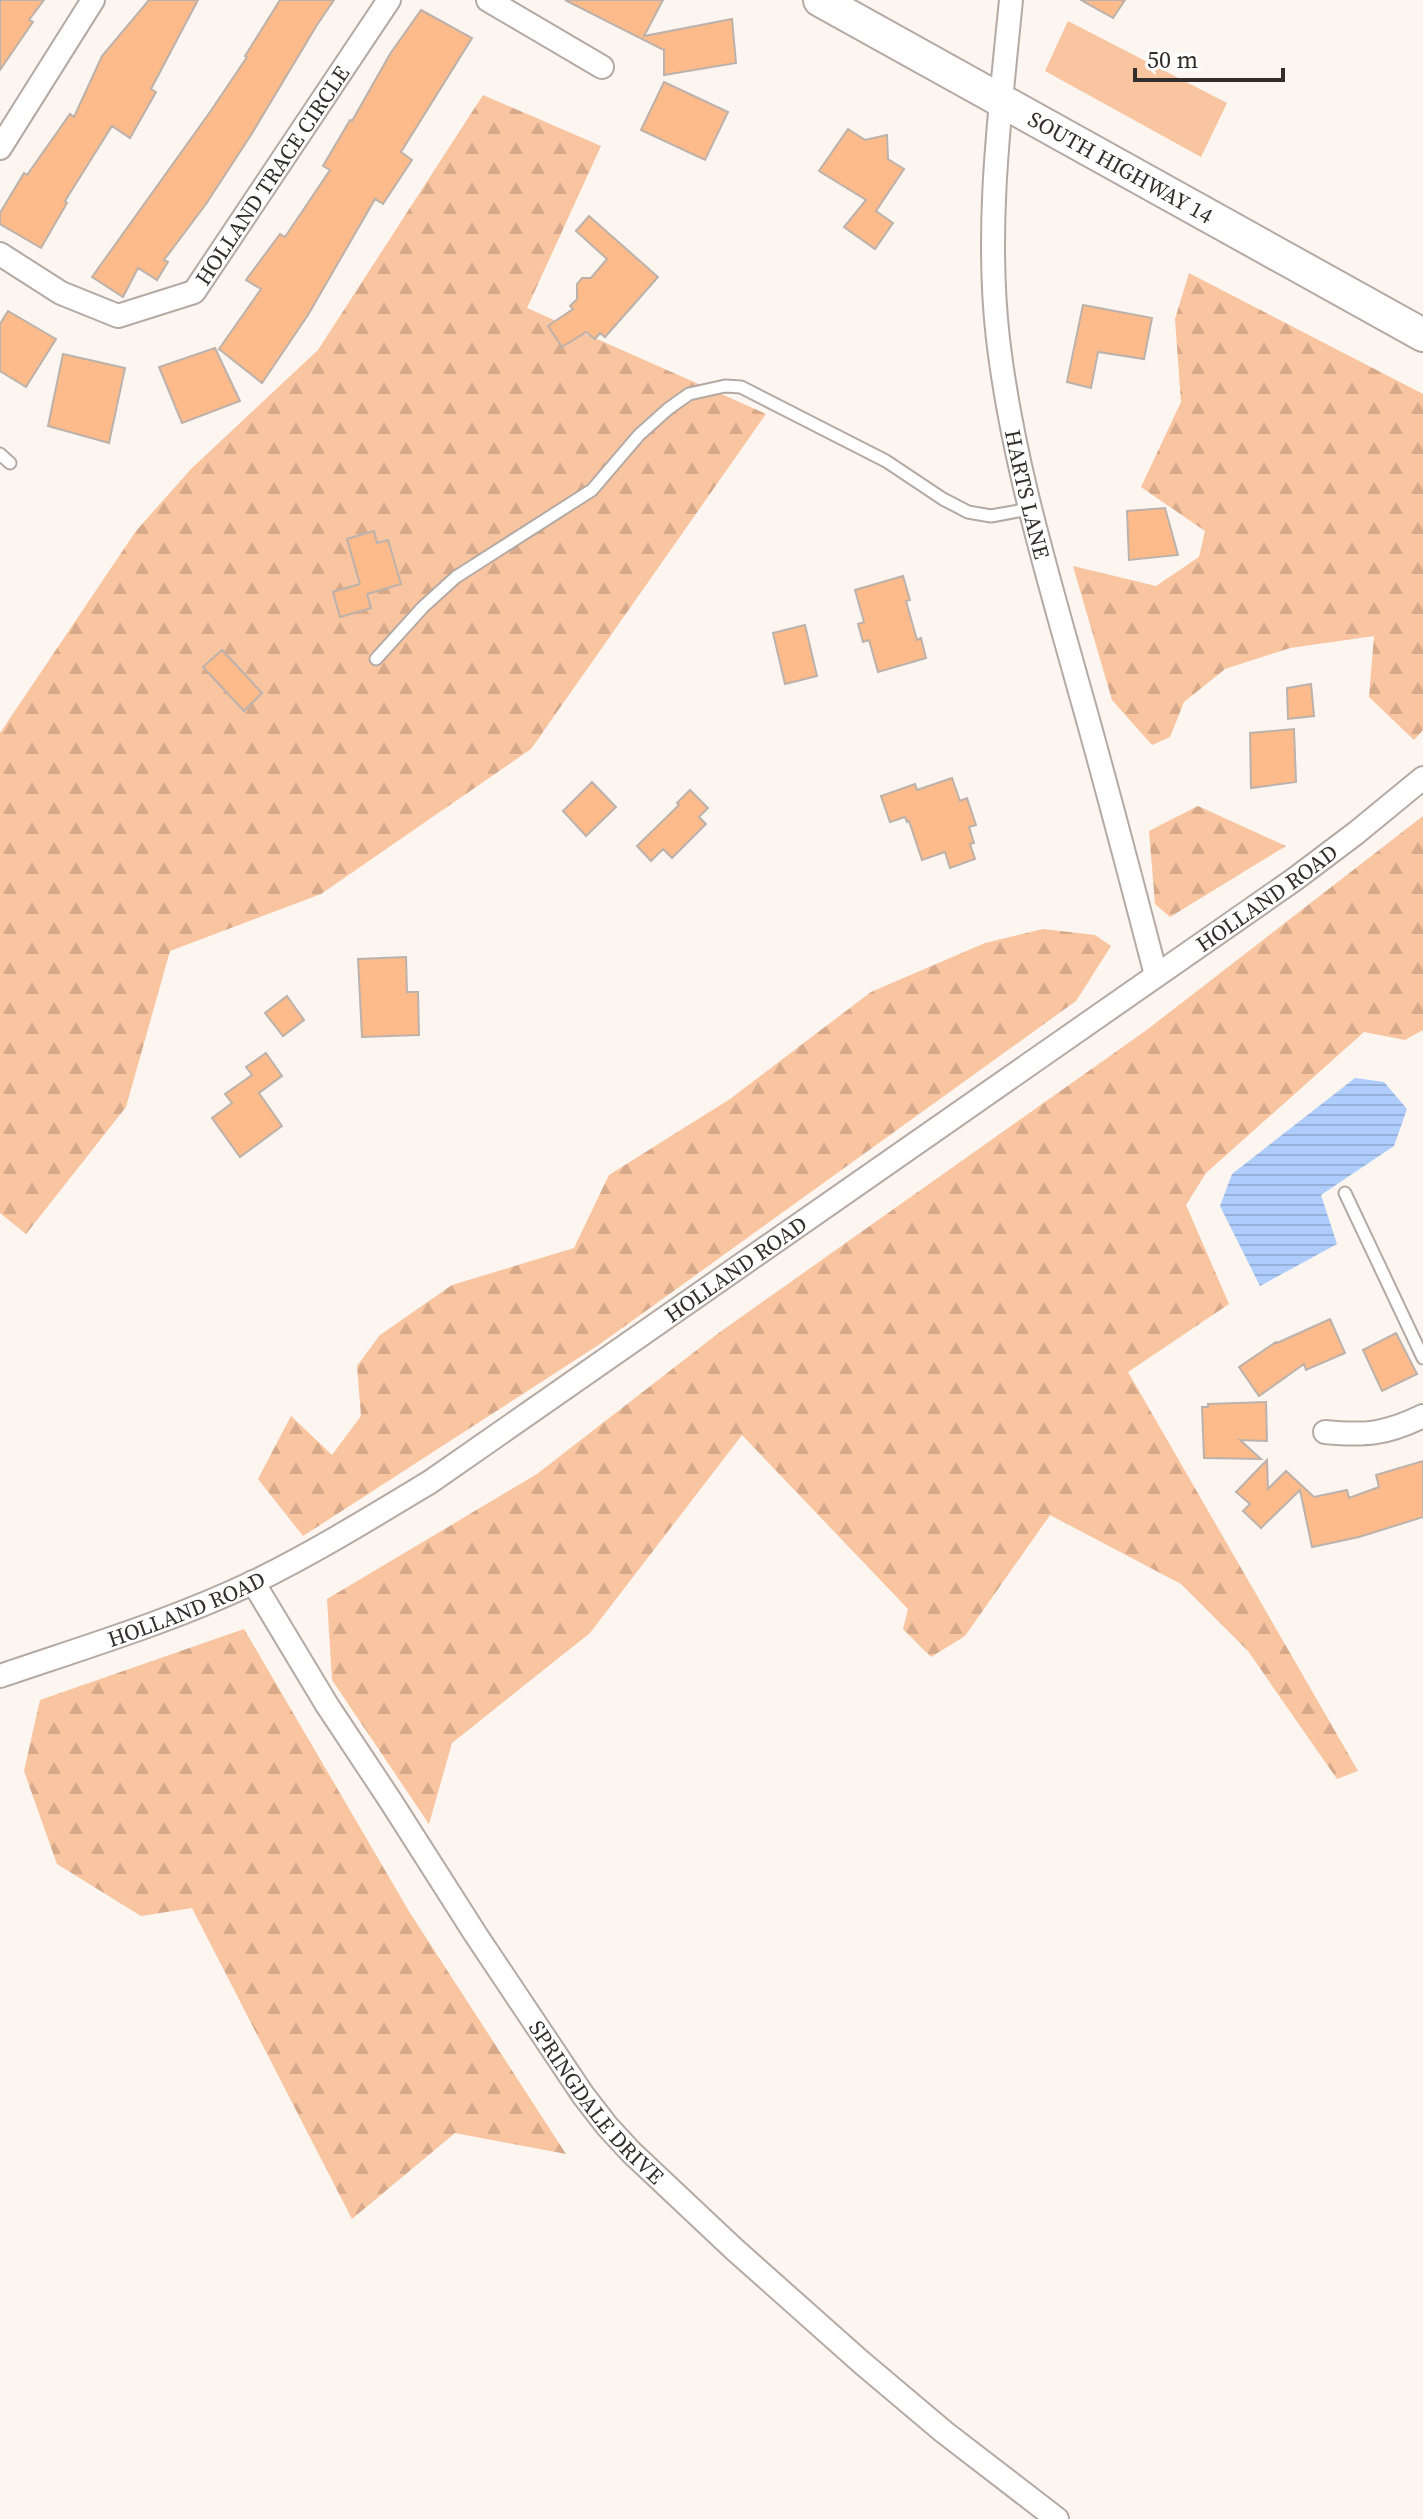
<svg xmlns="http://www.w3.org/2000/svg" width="1423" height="2519" viewBox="0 0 1423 2519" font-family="'Source Serif 4',serif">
  <defs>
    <pattern id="forest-firs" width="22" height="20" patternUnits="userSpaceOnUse" patternTransform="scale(2)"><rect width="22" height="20" fill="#f9c4a0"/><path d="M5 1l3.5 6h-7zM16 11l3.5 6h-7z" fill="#d6a98a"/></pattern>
    <pattern id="water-rules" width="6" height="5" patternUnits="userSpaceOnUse" patternTransform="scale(2)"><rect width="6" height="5" fill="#aecdfd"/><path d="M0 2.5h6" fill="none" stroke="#96b0d9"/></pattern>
  </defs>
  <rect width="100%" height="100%" fill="#fdf5ef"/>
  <path fill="url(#forest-firs)" d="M483,95L601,146L527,308L766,414L531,749L321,894L170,951L126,1107L26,1234L0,1213V733L136,531L191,469L318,350Z
    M1189,273L1423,394V730L1414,740L1369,697L1374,636L1290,648L1225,669L1184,702L1170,737L1152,745L1112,700L1073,566L1156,586L1199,557L1205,531L1141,487L1181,402L1175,319Z
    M1198,806L1286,846L1170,917L1155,904L1149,831Z
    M1423,816V1030L1405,1040L1364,1032L1206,1173L1186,1205L1229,1304L1128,1372L1358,1771L1337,1779L1248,1651L1181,1584L1050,1515L965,1636L931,1657L903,1629L908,1609L742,1435L590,1633L452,1743L429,1824L332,1680L327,1599L537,1474L720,1332L1148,1029Z
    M1043,929L1095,935L1111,946L1076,1001L600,1344L303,1536L258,1479L291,1416L332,1455L361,1416L357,1366L380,1335L452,1285L574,1248L609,1175L730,1099L871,992L985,943Z
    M244,1629L410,1913L566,2154L455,2133L352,2219L192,1908L141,1916L57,1864L24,1771L40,1700Z"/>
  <path fill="#f9c4a0" d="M1068,21L1227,103L1201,157L1045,71Z"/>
  <path fill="url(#water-rules)" d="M1355,1078L1384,1082L1407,1109L1394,1146L1321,1195L1337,1244L1260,1286L1220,1206L1232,1174Z"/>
  <path fill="#fdba8a" stroke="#bcb2ab" stroke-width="2" d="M0,0H44L29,20L33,22L0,70Z
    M149,0H198L151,89L156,92L130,138L112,126L65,201L67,203L41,248L0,224V213L24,173L27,175L70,114L74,117L102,56Z
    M280,0H334L317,25L251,135L206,204L164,260L168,262L157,280L138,268L123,297L92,277L210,112L247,57L245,56Z
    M565,0H663L644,36L732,19L736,63L664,75V50Z
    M1081,0H1125L1113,18Z
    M421,10L472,38L401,152L412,160L383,204L375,199L308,315L262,383L219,349L261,289L246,280L280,234L285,237L330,170L323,166L350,120L352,121L390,54Z
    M664,82L728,112L705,160L641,130Z
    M848,129L865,140L887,135L888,159L904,169L876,211L893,223L875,249L844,227L866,200L819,171Z
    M589,216L658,277L605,337L600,333L595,339L586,332L562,347L548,326L573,309L570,306L577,299V284L582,278H591L607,259L576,231Z
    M1083,305L1152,318L1144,359L1098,352L1091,388L1067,382Z
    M8,311L56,339L26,387L0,371V324Z
    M215,348L240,401L182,423L159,367Z
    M63,354L125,368L109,443L48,426Z
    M1165,508L1178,555L1129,560L1127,511Z
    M374,531L377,543L388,540L401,584L367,594L371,608L340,617L333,592L360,584L347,539Z
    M903,576L910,600L906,601L917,640L921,638L926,658L878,672L869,640L863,642L858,624L864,622L855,590Z
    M805,625L817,676L785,684L773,633Z
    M222,650L262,693L244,711L203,667Z
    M1311,684L1314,716L1288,719L1287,688Z
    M1294,729L1296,782L1251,788L1250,733Z
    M952,778L960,801L967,798L976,825L969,827L974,843L970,844L975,859L950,868L945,852L922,860L909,821L907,822L905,817L890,822L881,796L915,784L917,790Z
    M592,782L616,807L586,836L563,811Z
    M690,790L708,808L699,817L706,824L672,858L663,849L651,861L637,846L679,805L677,803Z
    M406,957L407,992H418L419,1035L362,1037L358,959Z
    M287,996L304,1020L283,1036L265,1013Z
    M266,1053L282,1076L259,1093L282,1126L240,1157L212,1118L232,1103L225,1094L252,1075L246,1067Z
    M1330,1319L1345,1353L1306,1370L1304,1364L1259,1396L1239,1367L1276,1342L1277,1343Z
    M1396,1333L1417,1374L1382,1391L1363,1350Z
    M1266,1402L1267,1441L1240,1440L1261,1459L1204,1458L1202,1407H1208V1404Z
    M1267,1460L1268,1489L1286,1471L1314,1497L1347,1490L1349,1498L1379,1487L1376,1475L1423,1461V1517L1359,1537L1312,1547L1300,1490L1261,1528L1243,1511L1250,1504L1236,1492Z"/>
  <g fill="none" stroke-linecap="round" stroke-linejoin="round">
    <g stroke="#b5aaa3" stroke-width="15">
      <path id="lane" d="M0,454L10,463
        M376,659L423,607L456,577L592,490L639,435L668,409L689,394L725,386L741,387L886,461L943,499L968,512L991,516L1029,509
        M1345,1193L1423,1358"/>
    </g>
    <g stroke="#b5aaa3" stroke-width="26">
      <g id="street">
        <path d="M488,0L602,67"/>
        <path id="s1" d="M1011,0C1000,112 985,227 998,339C1012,458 1047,573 1079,688C1106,783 1131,879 1156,975"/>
        <path d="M0,148L93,0"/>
        <path id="s2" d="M0,254L61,293L118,316L194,292L389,0"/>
        <path d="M1325,1432C1366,1436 1386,1434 1423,1416"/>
        <path id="s3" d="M253,1582L327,1705L390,1800L476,1935L583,2095L607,2126L631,2152L734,2249L861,2362L944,2432L1057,2519"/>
        <path id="s4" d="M0,1676C85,1647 172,1621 254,1582C315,1552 372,1517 430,1482L1295,879L1356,833L1423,778"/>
      </g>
    </g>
    <g stroke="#b5aaa3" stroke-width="36">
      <g id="secondary">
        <path id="s5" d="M820,0L1423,335"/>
      </g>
    </g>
    <use href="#lane" stroke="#fff" stroke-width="11"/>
    <use href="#street" stroke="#fff" stroke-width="22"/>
    <use href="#secondary" stroke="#fff" stroke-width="32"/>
  </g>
  <g text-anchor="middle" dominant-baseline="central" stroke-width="6" stroke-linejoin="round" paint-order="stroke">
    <g font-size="22" fill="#332e2c" stroke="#fff">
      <text stroke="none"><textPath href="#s5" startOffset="344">SOUTH HIGHWAY 14</textPath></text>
      <text stroke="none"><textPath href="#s2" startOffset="354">HOLLAND TRACE CIRCLE</textPath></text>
      <text stroke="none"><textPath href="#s1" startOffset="498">HARTS LANE</textPath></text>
      <text stroke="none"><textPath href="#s4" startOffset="1494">HOLLAND ROAD</textPath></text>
      <text stroke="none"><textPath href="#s4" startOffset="846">HOLLAND ROAD</textPath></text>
      <text stroke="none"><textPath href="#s4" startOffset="198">HOLLAND ROAD</textPath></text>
      <text stroke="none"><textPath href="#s3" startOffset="624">SPRINGDALE DRIVE</textPath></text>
    </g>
  </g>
  <path d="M1135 68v12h148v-12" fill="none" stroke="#332e2c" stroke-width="4"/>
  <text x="1147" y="68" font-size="24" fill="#332e2c" stroke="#ffffff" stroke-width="6" paint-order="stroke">50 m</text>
</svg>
